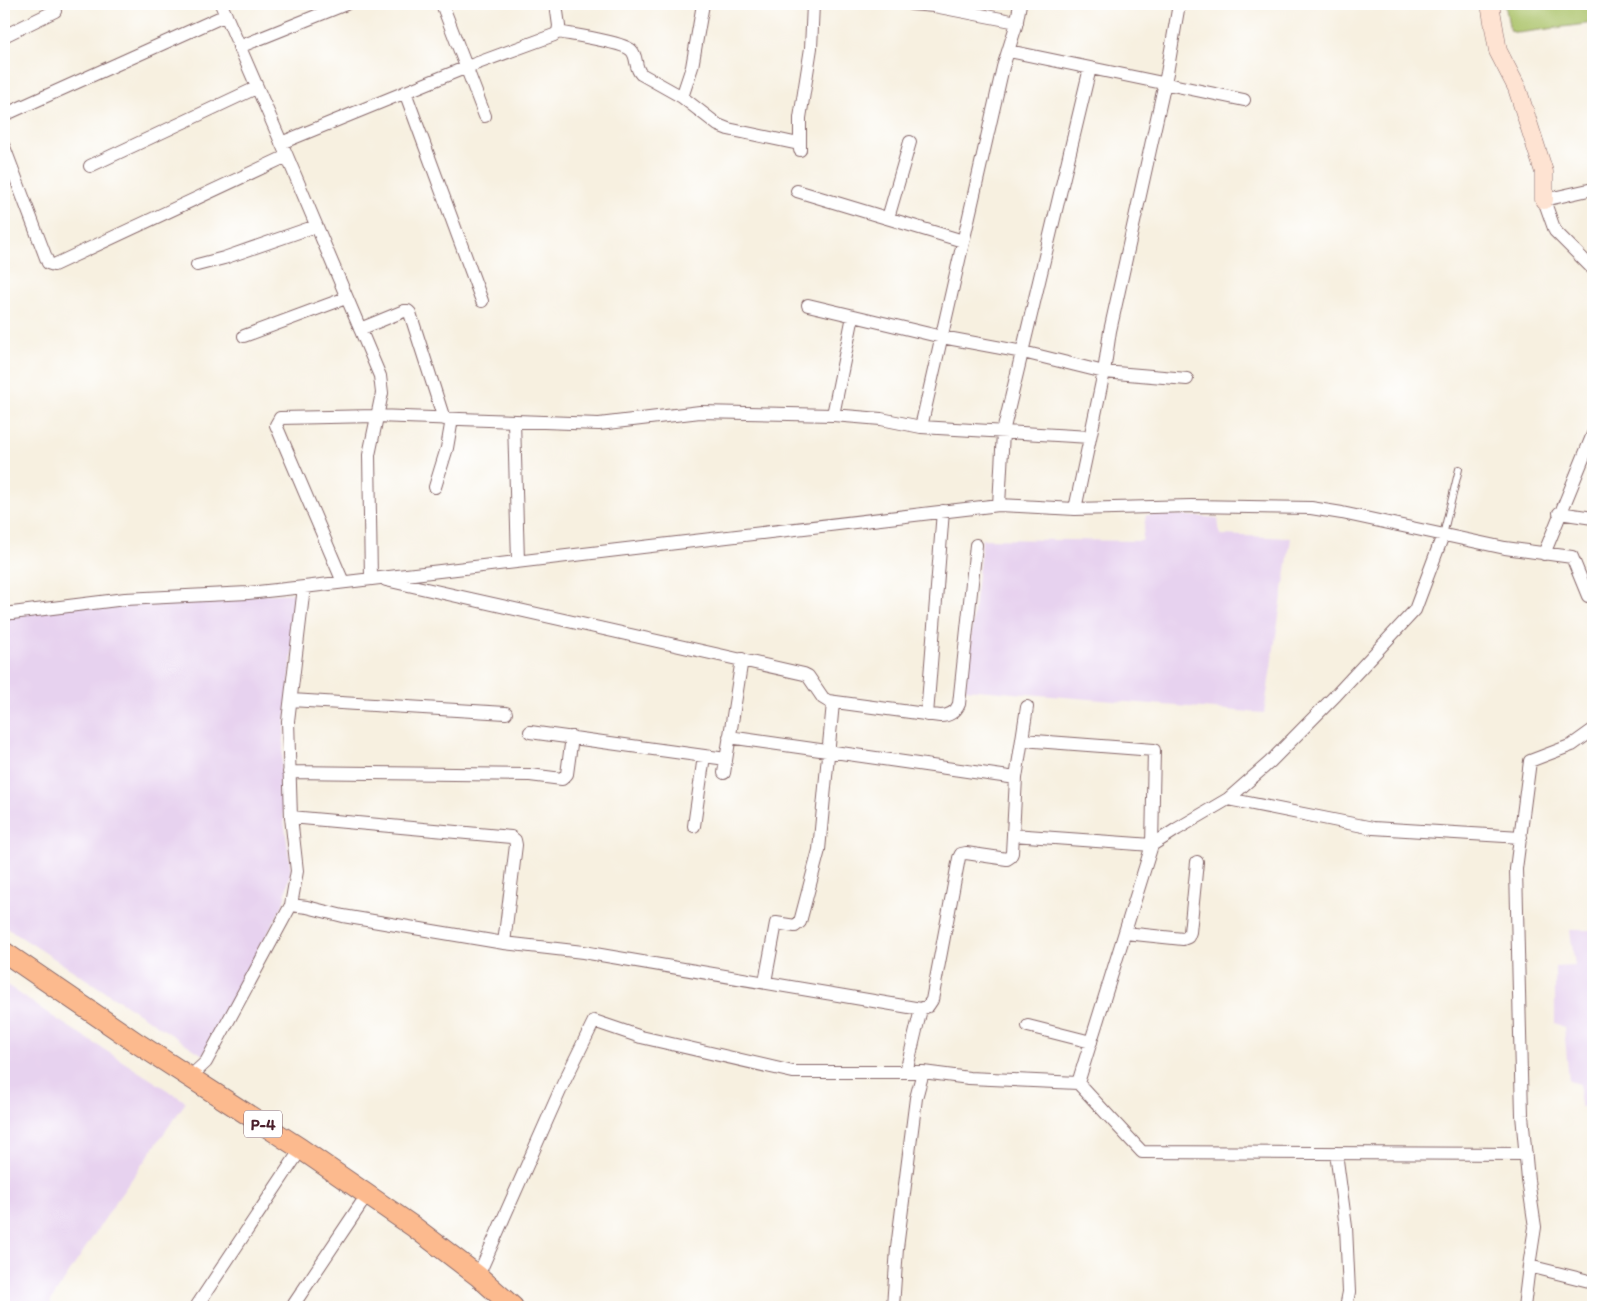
<svg xmlns="http://www.w3.org/2000/svg" width="1597" height="1311" viewBox="0 0 1597 1311" font-family="Itim,sans-serif">
  <rect width="100%" height="100%" fill="#fff"/>
  <filter id="ink" filterUnits="userSpaceOnUse"><feTurbulence type="fractalNoise" baseFrequency=".02" numOctaves="2"/><feDisplacementMap in="SourceGraphic" scale="10" xChannelSelector="R" yChannelSelector="G"/><feConvolveMatrix kernelMatrix="1 2 1 2 8 2 1 2 1" color-interpolation-filters="sRGB"/></filter>
  <filter id="wash" filterUnits="userSpaceOnUse"><feTurbulence type="fractalNoise" baseFrequency=".0096" numOctaves="4" result="noise"/><feDisplacementMap in="SourceGraphic" scale="20" xChannelSelector="R" yChannelSelector="G"/><feGaussianBlur stdDeviation="1.12" result="paint"/><feColorMatrix in="noise" values="0 0 0 0 0 0 0 0 0 0 0 0 0 0 0 0 0 1.4 0 .05"/><feComposite in="paint" operator="in"/></filter>
  <g filter="url(#wash)">
    <rect width="100%" height="100%" fill="#f7f0e0"/>
    <path fill="#e7d2ef" d="M1164,514L1218,518L1220,535L1291,538L1264,713L965,689L982,539L1142,541L1146,515Z
      M298,593L281,771L284,820L291,870L283,905L203,1055L4,926V614L116,601Z
      M1570,930H1593V1106L1580,1107V1084L1569,1081L1564,1027L1555,1023V967L1575,966Z
      M4,983L52,1016L186,1102L117,1200L50,1302L56,1307H4Z"/>
    <path fill="#aac268" stroke="#7a704a" d="M1505,4H1593V23L1518,33L1510,31Z"/>
  </g>
  <g filter="url(#ink)">
    <g fill="none" stroke-linecap="round" stroke-linejoin="round">
      <g stroke="#87686a" stroke-width="8">
        <path id="lane" d="M1443,535L1459,469"/>
      </g>
      <g stroke="#87686a" stroke-width="14">
        <path id="street" d="M221,4L287,156L380,376L382,393L369,455L371,578
          M442,4L485,116
          M911,4L934,6L1017,22
          M558,32C573,35 622,42 631,50C638,56 634,67 641,74L682,97L718,125L728,129L799,144
          M4,36L55,11
          M239,47L346,4
          M1009,51L1244,100
          M405,92L482,301
          M682,97L692,67L703,4
          M4,115L226,15
          M281,143L467,67L554,35L558,32L559,26L556,4
          M4,147L48,263L54,265L287,156
          M800,150V118L811,48L813,4
          M90,166L256,88
          M1593,189L1544,200L1555,231L1593,269
          M797,191L963,241
          M888,218L910,142
          M197,265L224,258L316,226
          M808,305L942,337L1023,352L1104,372L1187,379
          M360,329L404,311H408L410,313L444,419
          M244,336L346,298
          M833,415L853,316
          M514,421L518,561
          M921,427L1003,67L1016,26L1020,4
          M435,487L447,448L452,419
          M999,505L1003,432L1090,68
          M1075,509L1104,372L1110,331L1167,73L1179,4
          M1559,513L1593,518
          M1544,554L1593,434
          M386,580L804,674L808,676L823,698L828,701L940,716C948,716 956,712 959,704L976,545
          M343,582L276,425L280,418L376,416L599,424L700,412L833,415L881,419L921,427L1090,437
          M4,614L125,599L248,593L304,587L999,505L1075,509L1191,506L1311,508L1342,513L1505,548L1572,557L1588,596
          M291,700L506,713
          M927,715L943,511
          M530,732L726,759
          M729,737L1016,778
          M289,772L530,775L562,779L567,774L572,737
          M724,773L742,659
          M1228,799L1373,828L1521,837
          M291,817L511,837L515,840L516,845L504,943
          M694,826L704,756
          M1013,835L1152,845L1154,750L1022,740
          M291,905L307,907L343,916L504,943L583,952L921,1009L928,1006L932,1000L959,858L961,854L966,853L1007,859L1010,857L1012,853L1016,778L1027,707
          M1125,933L1183,939L1188,937L1190,932L1197,862
          M765,982L776,923L795,926L800,922L819,850L833,703
          M1028,1026L1091,1042
          M906,1072L921,1009
          M190,1077L206,1062L291,905L297,871L291,817L288,721L304,587
          M1078,1083L1152,845L1177,829L1228,799L1270,762L1336,695L1415,610L1443,535
          M1336,1153L1346,1227L1349,1292L1346,1307
          M1529,1266L1535,1227L1528,1180L1522,1115L1516,869L1530,761L1572,745L1593,730
          M478,1276L563,1084L594,1021L641,1037L793,1072H923L969,1078L1078,1083L1142,1152L1526,1154
          M196,1307L301,1149
          M292,1307L367,1195
          M893,1307L897,1248L916,1098L923,1072
          M1524,1307L1529,1266L1593,1282"/>
      </g>
      <g stroke="#87686a" stroke-width="19">
        <path id="secondary" d="M1490,4L1498,51L1517,88L1544,172V200"/>
      </g>
      <g stroke="#87686a" stroke-width="22">
        <path id="primary" d="M4,952L137,1043L301,1149L414,1227L478,1276L513,1307"/>
      </g>
      <use href="#lane" stroke="#fff" stroke-width="6"/>
      <use href="#street" stroke="#fff" stroke-width="12"/>
      <use href="#secondary" stroke="#fee3d2" stroke-width="18"/>
      <use href="#primary" stroke="#fcba8e" stroke-width="20"/>
    </g>
  </g>
  <g text-anchor="middle" dominant-baseline="central" stroke-width="4" stroke-linejoin="round" paint-order="stroke">
    <rect fill="#fff" stroke="#80626b" stroke-width="1" x="244" y="1110.5" width="38" height="27" rx="4"/>
    <g font-size="16" font-weight="bold" fill="#4a1f2b">
      <text x="263" y="1124">P-4</text>
    </g>
  </g>
  <rect width="1597" height="1311" fill="none" stroke="#fff" stroke-width="20"/>
</svg>
